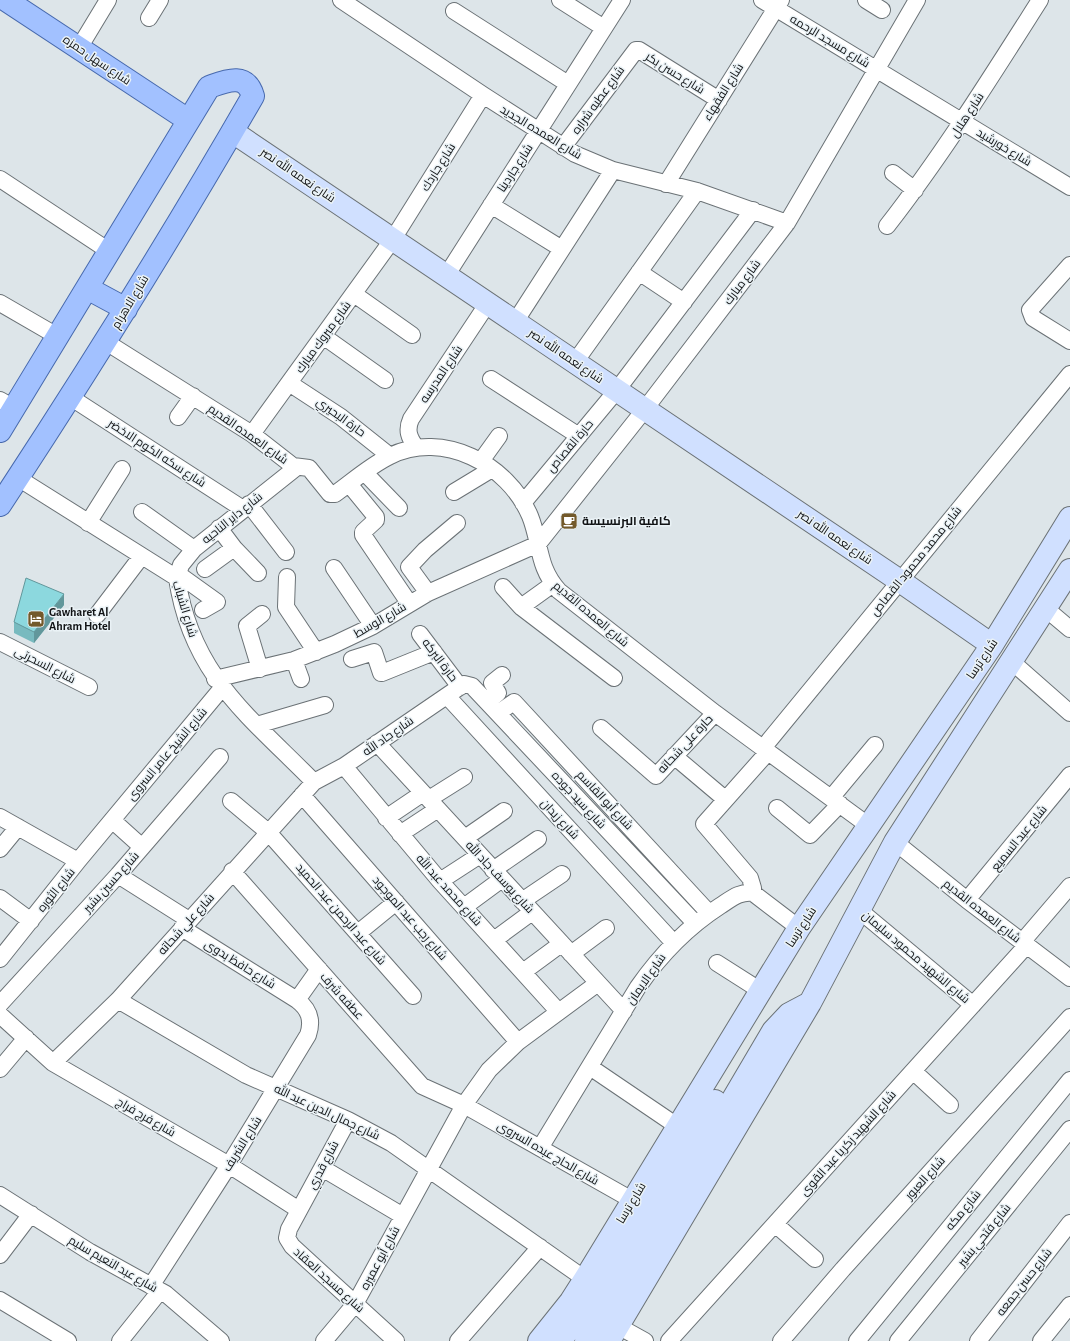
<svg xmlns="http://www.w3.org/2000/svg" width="1070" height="1341" viewBox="0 0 1070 1341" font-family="'Alegreya Sans',Cairo,sans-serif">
  <rect width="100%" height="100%" fill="#dde5e9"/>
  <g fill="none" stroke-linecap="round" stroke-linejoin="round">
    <g stroke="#6b7276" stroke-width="18">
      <path id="street" d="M341,0L483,95L575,154L613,170L697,191L787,223
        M560,0L604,28
        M762,0L1070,187
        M866,0L882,10
        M454,11L568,84
        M149,18L160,0
        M79,48L108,0
        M563,147L636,50H639L719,100
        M893,173L915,190
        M0,179L109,251
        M666,184L781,0
        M491,205L562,249
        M887,226C943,154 991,77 1040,0
        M1070,265L1030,310L1033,318L1070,341
        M639,272L684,302
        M446,276L622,0
        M354,294L412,335
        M0,303L57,336
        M515,322L613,170
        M323,336L385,380
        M106,342L252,434L293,466L309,468L330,494H335C353,481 371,465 390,456C443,430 508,464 530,516C541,543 537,567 559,591L715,713L869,826
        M575,362L697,191
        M491,379L579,436
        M289,383L341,417L390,456
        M70,397L243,509
        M0,400L14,408
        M178,417L193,396
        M252,434L393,239L483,95
        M416,447C409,438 406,430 411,419L488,303
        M481,461L499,436
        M365,473L399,508
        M18,478L177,578C191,675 250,717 314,782
        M349,484L376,517V520L363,532V535L409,603
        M454,492L492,469
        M523,503L617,390L753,210
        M249,504L286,552
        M142,512L194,549
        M88,523L122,469
        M219,528L234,548L258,573
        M334,568L373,626
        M205,569L234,548
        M178,574L217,602L203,610
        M287,577L286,607L316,652
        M177,578L181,565L194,549L297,467
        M503,587L521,607L614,678
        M428,593L409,567L425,550L457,523
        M521,607L553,584
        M1045,608L1070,629
        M97,615L141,557
        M420,634L460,687
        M0,642L89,687
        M352,659L374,652L381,673H382L434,652
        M294,660L301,679
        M1011,661L1070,713
        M260,669L247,626L262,614
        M215,679L294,660L335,644L373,626L428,593L538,544L645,409L787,223L917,0
        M447,696L673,942
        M487,702L498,693L492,683L502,675
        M498,713L514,702L709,913
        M257,725L325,705
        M601,728L656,776L715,713
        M377,743L624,1011
        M763,748L1070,374
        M674,756L725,799
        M344,766L440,881L558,1011
        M302,795L518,1042
        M831,798L875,745
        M429,799L464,777
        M231,801L268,832L413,996
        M777,808L810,835L840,804
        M0,817L78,861
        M386,818L423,793
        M112,820L142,847
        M400,834L438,809
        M465,838L504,811
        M895,842L967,900L1070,978
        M0,849L18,827
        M493,870L538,839
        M232,871L422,1086L464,1105L632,1200
        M118,875L189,920
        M440,881L480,855
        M753,893V888L750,878L704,824L768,752
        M0,898L31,921
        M967,900L1070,775
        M522,901L562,874
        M464,907L502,879
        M859,910L973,1005
        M358,933L396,902
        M494,940L532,912
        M1022,942L1070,886
        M571,954L606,928
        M0,959L78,861L222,688
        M717,963L761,991
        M523,972L561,944
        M118,1000L246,1075L348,1120L391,1143L585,1279
        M297,1000L319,969
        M0,1004L118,875L220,757
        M0,1015L53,1063L229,1165L299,1210
        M53,1063L118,1000L314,782L344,766L464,684L472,686L695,923
        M590,1067L677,1126
        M0,1069L26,1038
        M913,1071L950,1105
        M348,1120L289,1229L287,1238L292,1246L396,1341
        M540,1148L638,987C661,954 686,928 720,906C731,899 740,891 753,893L799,928
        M322,1168L403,1216
        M0,1195L90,1252L166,1294L221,1341
        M775,1224L815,1259
        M0,1255L31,1214
        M151,1286L229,1165L308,1035C313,1020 309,1009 297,1000L182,928
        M0,1300L68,1341
        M618,1326L645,1341
        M120,1341L160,1291
        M324,1341L355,1304L464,1105L489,1070L518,1042L598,983
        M458,1341L540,1247
        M669,1341L1026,946
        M781,1341L843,1269L1070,1017
        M857,1341L1070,1080
        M898,1341L1070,1129
        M978,1341L1070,1223
        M1041,1341L1070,1305"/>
    </g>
    <g stroke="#6b7276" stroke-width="24">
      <path id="secondary" d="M233,132L900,581L992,645
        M539,1341L571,1301L585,1279L799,928L992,645L1070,518
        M561,1341L715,1101
        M586,1341L651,1238L773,1031L789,1014L806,1005
        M609,1341L810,1003L895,842L1070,570"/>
    </g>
    <g stroke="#4769ad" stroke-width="24">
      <path id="primary" d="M6,0L188,120
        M87,288L126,309
        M0,431L209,87C226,81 246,72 253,96C173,235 88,371 0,505"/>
    </g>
    <use href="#street" stroke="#fff" stroke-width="16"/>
    <use href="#secondary" stroke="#d0e0ff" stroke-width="22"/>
    <use href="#primary" stroke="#a2c1ff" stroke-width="22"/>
  </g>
  <path fill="#78babf" d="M64,605L34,643L14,633V622Z"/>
  <path fill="#62979b" d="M64,594V605L34,643V632Z"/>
  <path fill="#8cd8de" stroke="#62979b" d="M26,578L64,594L34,632L14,622Z"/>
  <defs>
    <g id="cafe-square" transform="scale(0.9)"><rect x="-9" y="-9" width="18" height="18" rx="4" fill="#73592a" stroke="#eaf2f6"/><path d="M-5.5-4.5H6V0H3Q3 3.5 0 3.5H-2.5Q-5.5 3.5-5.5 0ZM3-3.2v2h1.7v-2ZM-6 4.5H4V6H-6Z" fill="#fff"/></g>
    <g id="hotel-square" transform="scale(0.9)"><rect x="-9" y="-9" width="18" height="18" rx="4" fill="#73592a" stroke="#eaf2f6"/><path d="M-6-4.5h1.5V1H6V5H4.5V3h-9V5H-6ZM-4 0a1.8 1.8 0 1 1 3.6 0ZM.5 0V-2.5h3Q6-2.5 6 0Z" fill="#fff"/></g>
  </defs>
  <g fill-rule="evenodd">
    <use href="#cafe-square" x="569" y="521"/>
    <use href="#hotel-square" x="36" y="619"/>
  </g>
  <g text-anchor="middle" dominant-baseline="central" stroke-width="3" stroke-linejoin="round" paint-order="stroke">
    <g font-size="12" fill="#111315" stroke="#eaf2f6">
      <text transform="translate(830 41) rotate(31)">شارع مسجد الرحمه</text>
      <text transform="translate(97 60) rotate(34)">شارع سهل حمزه</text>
      <text transform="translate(675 73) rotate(32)">شارع حسن بكر</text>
      <text transform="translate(723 92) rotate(-58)">شارع الفقهاء</text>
      <text transform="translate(598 100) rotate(-54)">شارع عطيه شراره</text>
      <text transform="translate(967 115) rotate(-57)">شارع هلال</text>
      <text transform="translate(541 132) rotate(31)">شارع العمده الجديد</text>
      <text transform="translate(1004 147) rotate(31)">شارع خورشيد</text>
      <text transform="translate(438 167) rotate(-58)">شارع جاردك</text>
      <text transform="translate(515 168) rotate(-57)">شارع جاردينا</text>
      <text transform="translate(298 175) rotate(34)">شارع نعمه الله نصر</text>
      <text transform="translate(742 282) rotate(-53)">شارع مبارك</text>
      <text transform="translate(130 302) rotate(-59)">شارع الاهرام</text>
      <text transform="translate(323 337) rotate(-54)">شارع مبروك مبارك</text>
      <text transform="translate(566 356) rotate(34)">شارع نعمه الله نصر</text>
      <text transform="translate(441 374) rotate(-56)">شارع المدرسه</text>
      <text transform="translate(341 417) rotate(36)">حارة البحيري</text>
      <text transform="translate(248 434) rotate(35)">شارع العمده القديم</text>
      <text transform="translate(570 446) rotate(-50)">حارة القصاص</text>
      <text transform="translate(157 453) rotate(33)">شارع سكه الكوم الاخضر</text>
      <text transform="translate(232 518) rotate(-39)">شارع داير الناحيه</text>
      <text transform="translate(835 537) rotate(34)">شارع نعمه الله نصر</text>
      <text transform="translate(916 561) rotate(-51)">شارع محمد محمود القصاص</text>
      <text transform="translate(185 609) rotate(73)">شارع الشباب</text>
      <text transform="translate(591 614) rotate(40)">شارع العمده القديم</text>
      <text transform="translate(380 620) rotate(-30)">شارع الوسط</text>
      <text transform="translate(982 659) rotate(-56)">شارع ترسا</text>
      <text transform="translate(440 660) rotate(53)">حارة البركه</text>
      <text transform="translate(45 665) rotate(27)">شارع السحرتى</text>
      <text transform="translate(388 736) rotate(-35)">شارع جاد الله</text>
      <text transform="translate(685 744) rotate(-47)">حارة على شحاته</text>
      <text transform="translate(167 754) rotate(-50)">شارع الشيخ عامر السروى</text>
      <text transform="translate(579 800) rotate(47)">شارع سيد جوده</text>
      <text transform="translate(605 800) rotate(47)">شارع أبو القاسم</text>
      <text transform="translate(560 819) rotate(47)">شارع زيدان</text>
      <text transform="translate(1019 838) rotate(-51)">شارع عبد السميع</text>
      <text transform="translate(500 877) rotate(47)">شارع يوسف جاد الله</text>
      <text transform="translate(111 882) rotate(-48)">شارع حسين بشير</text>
      <text transform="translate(56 890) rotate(-51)">شارع الثوره</text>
      <text transform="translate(449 890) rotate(48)">شارع محمد عبد الله</text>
      <text transform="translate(982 911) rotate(38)">شارع العمده القديم</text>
      <text transform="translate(341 914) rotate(49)">شارع عبد الرحمن عبد الحميد</text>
      <text transform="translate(410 918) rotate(49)">شارع رجب عبد الموجود</text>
      <text transform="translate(186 924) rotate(-48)">شارع علي شحاته</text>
      <text transform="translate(801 927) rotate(-57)">شارع ترسا</text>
      <text transform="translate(916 957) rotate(40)">شارع الشهيد محمود سليمان</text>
      <text transform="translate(240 964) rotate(32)">شارع حافظ بدوى</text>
      <text transform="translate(646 979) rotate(-55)">شارع الايمان</text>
      <text transform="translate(342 996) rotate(48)">عطفه شرف</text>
      <text transform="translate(327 1112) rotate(25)">شارع جمال الدين عبد الله</text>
      <text transform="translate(146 1117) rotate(30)">شارع فرج فراج</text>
      <text transform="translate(848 1143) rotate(-48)">شارع الشهيد زكريا عبد القوى</text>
      <text transform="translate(242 1144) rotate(-58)">شارع الشريف</text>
      <text transform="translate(548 1153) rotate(30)">شارع الحاج عبده السروى</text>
      <text transform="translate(323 1165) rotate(-62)">شارع قدري</text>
      <text transform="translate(925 1178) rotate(-48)">شارع العبور</text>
      <text transform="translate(631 1203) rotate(-59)">شارع ترسا</text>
      <text transform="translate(963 1210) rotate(-51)">شارع مكه</text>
      <text transform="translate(984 1235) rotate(-51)">شارع فتحي بشير</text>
      <text transform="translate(380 1258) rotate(-62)">شارع أبو عميره</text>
      <text transform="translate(113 1264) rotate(30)">شارع عبد النعيم سليم</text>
      <text transform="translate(329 1280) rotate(42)">شارع مسجد العقاد</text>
      <text transform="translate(1024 1282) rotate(-52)">شارع حسن جمعه</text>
    </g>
    <g font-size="12" font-weight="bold" fill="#111315" stroke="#eaf2f6" text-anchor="start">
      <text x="582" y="521">كافية البرنسيسة</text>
      <text x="49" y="612">Gawharet Al<tspan x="49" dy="14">Ahram Hotel</tspan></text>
    </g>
  </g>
</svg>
